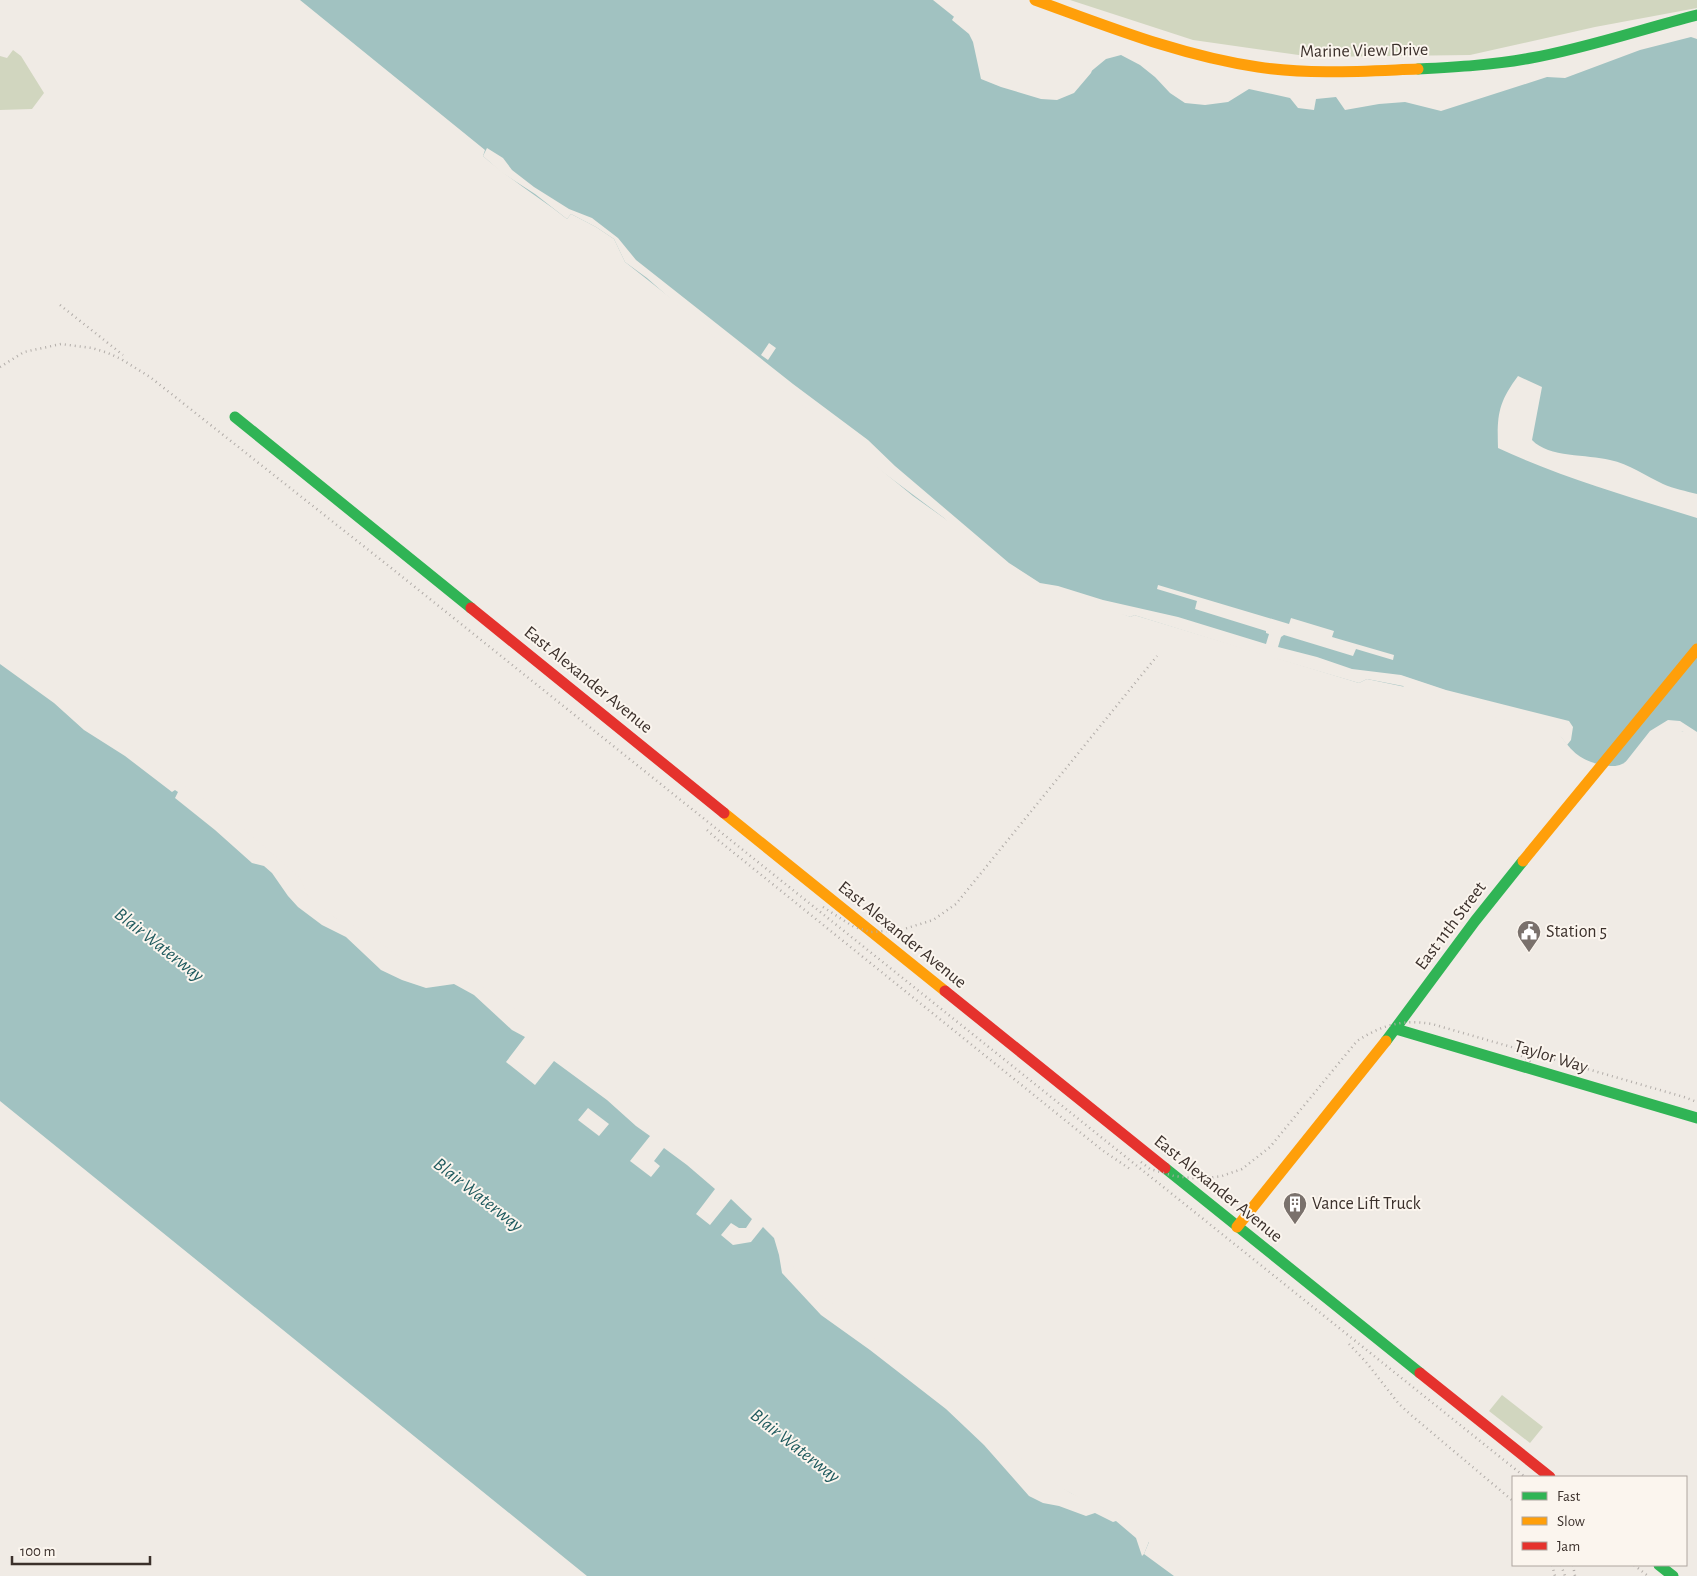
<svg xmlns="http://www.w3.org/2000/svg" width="1697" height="1576" viewBox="0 0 1697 1576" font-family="'Alegreya Sans',sans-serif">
  <rect width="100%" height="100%" fill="#f0ebe5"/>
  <path fill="#d1d6bf" d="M1070,0H1697V8L1595,27L1470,55L1313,57L1193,40Z
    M13,50L21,56L44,93L32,109L0,110V56L7,58Z
    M1502,1395L1543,1427L1530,1443L1489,1411Z"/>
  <path fill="#a1c2c1" d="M300,0H933L973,32L985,70L993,80L1049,96L1066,92L1106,59L1121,55L1140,65L1155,77L1170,93L1185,103L1205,105L1228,102L1249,89L1290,98L1298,108L1314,110L1316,99L1336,97L1345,110L1379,104L1405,102L1441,111L1547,77L1565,78L1640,50L1691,37L1697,39V494C1686,491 1674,489 1663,484C1646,476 1629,464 1610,460C1587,454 1549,458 1532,440L1542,387L1518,376C1498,403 1497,415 1498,448C1562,478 1630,497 1697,518V738C1673,722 1655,733 1636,751C1632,756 1627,762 1622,764C1616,767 1610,766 1603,765C1580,761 1571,751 1558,732L1410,688L1367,679L1359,683L1134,615L1131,617L1018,577L944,518L913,496L875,465L855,443L625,262L614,239L596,227L571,214L567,219C539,197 509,179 483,156L485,150Z
    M0,643L306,898L421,977L457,973L775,1221L790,1265L797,1277L1030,1472L1101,1509L1149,1542L1144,1554L1174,1576H587L0,1101Z"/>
  <path fill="#f0ebe5" d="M955,15L975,31L984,49L987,69L994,78L1049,93L1065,90L1094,65L1091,73L1074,93L1057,100L1041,99L1001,87L981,79L973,42L969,34L952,20Z
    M487,148L503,158L512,170L534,187L569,209L592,218L618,238L636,260L793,384L868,440L895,466L1009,563L1040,583L1058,586L1103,600L1178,617L1266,644L1269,634L1266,633V631L1195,609L1197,601L1157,589L1158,585L1289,624L1291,618L1334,631L1332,637L1394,655L1393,660L1356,649L1353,656L1284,635L1281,637L1278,647L1317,657L1352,669L1401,675L1446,690L1569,721L1573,727L1571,740L1567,745L1561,737L1557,734L1461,708L1406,689L1403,686L1367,679L1359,683L1274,658L1273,661L1262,657L1263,655L1134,615L1131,617L1065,599L1044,596L1025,591L1016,579L963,538L944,518L856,452L853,444L725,347L647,278L625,262L614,239L596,227L571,214L567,219L535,194L501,172L483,156Z
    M769,343L776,348L768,360L761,355Z
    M0,640L159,767L230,818L272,853L300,878L308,896L336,918L361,928L422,974L459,971L537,1024L674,1134L673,1137L776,1219L792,1242V1265L799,1276L908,1366L1006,1443L1032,1470L1071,1493L1102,1507L1128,1521L1150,1539L1144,1554L1142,1556L1136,1538L1116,1521L1113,1522L1095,1513L1086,1516L1059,1506L1043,1503L1029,1496L984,1445L946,1409L870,1350L821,1315L782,1273L779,1255L774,1238L763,1227L751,1242L733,1245L721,1235L731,1223L739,1228H746L752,1219L731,1199L710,1225L696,1214L715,1189L687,1165L664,1148L654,1161L660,1166L651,1177L630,1161L650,1136L636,1126L607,1100L554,1061L535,1085L506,1062L525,1037L512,1030L474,995L454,984L426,988L402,980L381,970L346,937L322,925L298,907L288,896L272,873L264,866L252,863L215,830L175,798L178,792L175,790L172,792L125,756L84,730L54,703L0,664Z
    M1668,720L1680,721L1697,732V741L1682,731L1662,734L1650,742L1624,766V764L1650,731Z
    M588,1108L609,1124L599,1136L578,1120Z"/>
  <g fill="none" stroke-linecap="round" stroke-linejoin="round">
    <path stroke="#30b455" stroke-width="11" d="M1418,69C1456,67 1494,65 1531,58C1587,48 1642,29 1697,15
      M235,417L471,608
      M1396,1029L1697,1118
      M1386,1041L1475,921L1523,861
      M1165,1168L1420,1373
      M1659,1565L1673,1576"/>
    <path stroke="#ff9f0a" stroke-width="11" d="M1035,0C1107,26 1181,56 1258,67C1310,75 1365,71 1418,69
      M724,813L945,991
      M1523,861L1697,649
      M1237,1227L1386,1041"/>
    <path stroke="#e5322d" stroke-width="11" d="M471,608L724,813
      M945,991L1165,1168
      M1420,1373L1550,1477"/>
    <path stroke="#b1aca8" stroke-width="2.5" stroke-dasharray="1 4" stroke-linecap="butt" d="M60,305L123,355
      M0,367L24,352L61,344L92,348L108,353L121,359L150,377L395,571L1525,1477
      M707,830L718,840L1102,1150L1130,1169
      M823,907L854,927L871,932L901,930L933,920L956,904L1157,656
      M1517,1053L1533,1063
      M1141,1162L1150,1169L1174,1176L1200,1179L1222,1176L1242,1169L1270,1147L1357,1041C1382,1025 1402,1019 1432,1024L1684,1097L1697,1102
      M1349,1344L1366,1362L1399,1404L1411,1415L1513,1501
      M1552,1565L1555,1576
      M1561,1565L1565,1576
      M1573,1565L1575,1576
      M1634,1565L1648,1576"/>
  </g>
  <defs>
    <g id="civic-pin" transform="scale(1.25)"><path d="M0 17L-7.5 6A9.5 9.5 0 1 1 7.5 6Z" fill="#7a716c" stroke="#fbf5ee"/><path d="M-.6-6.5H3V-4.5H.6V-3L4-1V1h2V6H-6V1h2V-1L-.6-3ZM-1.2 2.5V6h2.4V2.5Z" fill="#fff"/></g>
    <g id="building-pin" transform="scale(1.25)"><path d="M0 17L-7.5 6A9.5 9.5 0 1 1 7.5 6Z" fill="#7a716c" stroke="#fbf5ee"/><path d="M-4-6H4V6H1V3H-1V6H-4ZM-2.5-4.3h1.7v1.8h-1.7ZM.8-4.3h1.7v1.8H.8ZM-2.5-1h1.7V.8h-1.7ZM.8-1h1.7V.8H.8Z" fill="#fff"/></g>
  </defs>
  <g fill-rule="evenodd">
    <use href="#civic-pin" x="1529" y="932"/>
    <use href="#building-pin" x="1295" y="1204"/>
  </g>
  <g text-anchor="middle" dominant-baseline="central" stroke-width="4" stroke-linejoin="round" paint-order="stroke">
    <g font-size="18" fill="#3b302b" stroke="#fbf5ee">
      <text transform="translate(1364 51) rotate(-1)">Marine View Drive</text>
      <text transform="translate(588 680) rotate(39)">East Alexander Avenue</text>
      <text transform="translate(1451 926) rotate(-53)">East 11th Street</text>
      <text transform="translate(902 935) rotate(39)">East Alexander Avenue</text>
      <text transform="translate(1551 1057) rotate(17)">Taylor Way</text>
      <text transform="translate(1218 1189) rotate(39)">East Alexander Avenue</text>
    </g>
    <g font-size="18" fill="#3b302b" stroke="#fbf5ee" text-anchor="start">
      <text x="1546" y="932">Station 5</text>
      <text x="1312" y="1204">Vance Lift Truck</text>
    </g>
    <g font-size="19" font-style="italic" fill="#1f5a5e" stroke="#fbf5ee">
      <text transform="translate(159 945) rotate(38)">Blair Waterway</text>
      <text transform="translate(478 1195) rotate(38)">Blair Waterway</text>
      <text transform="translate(795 1446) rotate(38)">Blair Waterway</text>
    </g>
  </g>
  <rect x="1512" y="1476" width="175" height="90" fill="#fbf5ee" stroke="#aea6a0"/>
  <rect x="1522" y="1492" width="25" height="8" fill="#30b455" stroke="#aea6a0"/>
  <text x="1557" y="1501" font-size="15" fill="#3b302b">Fast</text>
  <rect x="1522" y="1517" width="25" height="8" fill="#ff9f0a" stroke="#aea6a0"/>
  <text x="1557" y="1526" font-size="15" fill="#3b302b">Slow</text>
  <rect x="1522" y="1542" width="25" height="8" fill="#e5322d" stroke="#aea6a0"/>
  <text x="1557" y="1551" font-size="15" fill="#3b302b">Jam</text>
  <path d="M12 1556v8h138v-8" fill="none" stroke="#3b302b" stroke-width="2.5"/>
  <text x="20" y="1556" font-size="15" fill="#3b302b" stroke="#fbf5ee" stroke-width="4" paint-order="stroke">100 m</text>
</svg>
